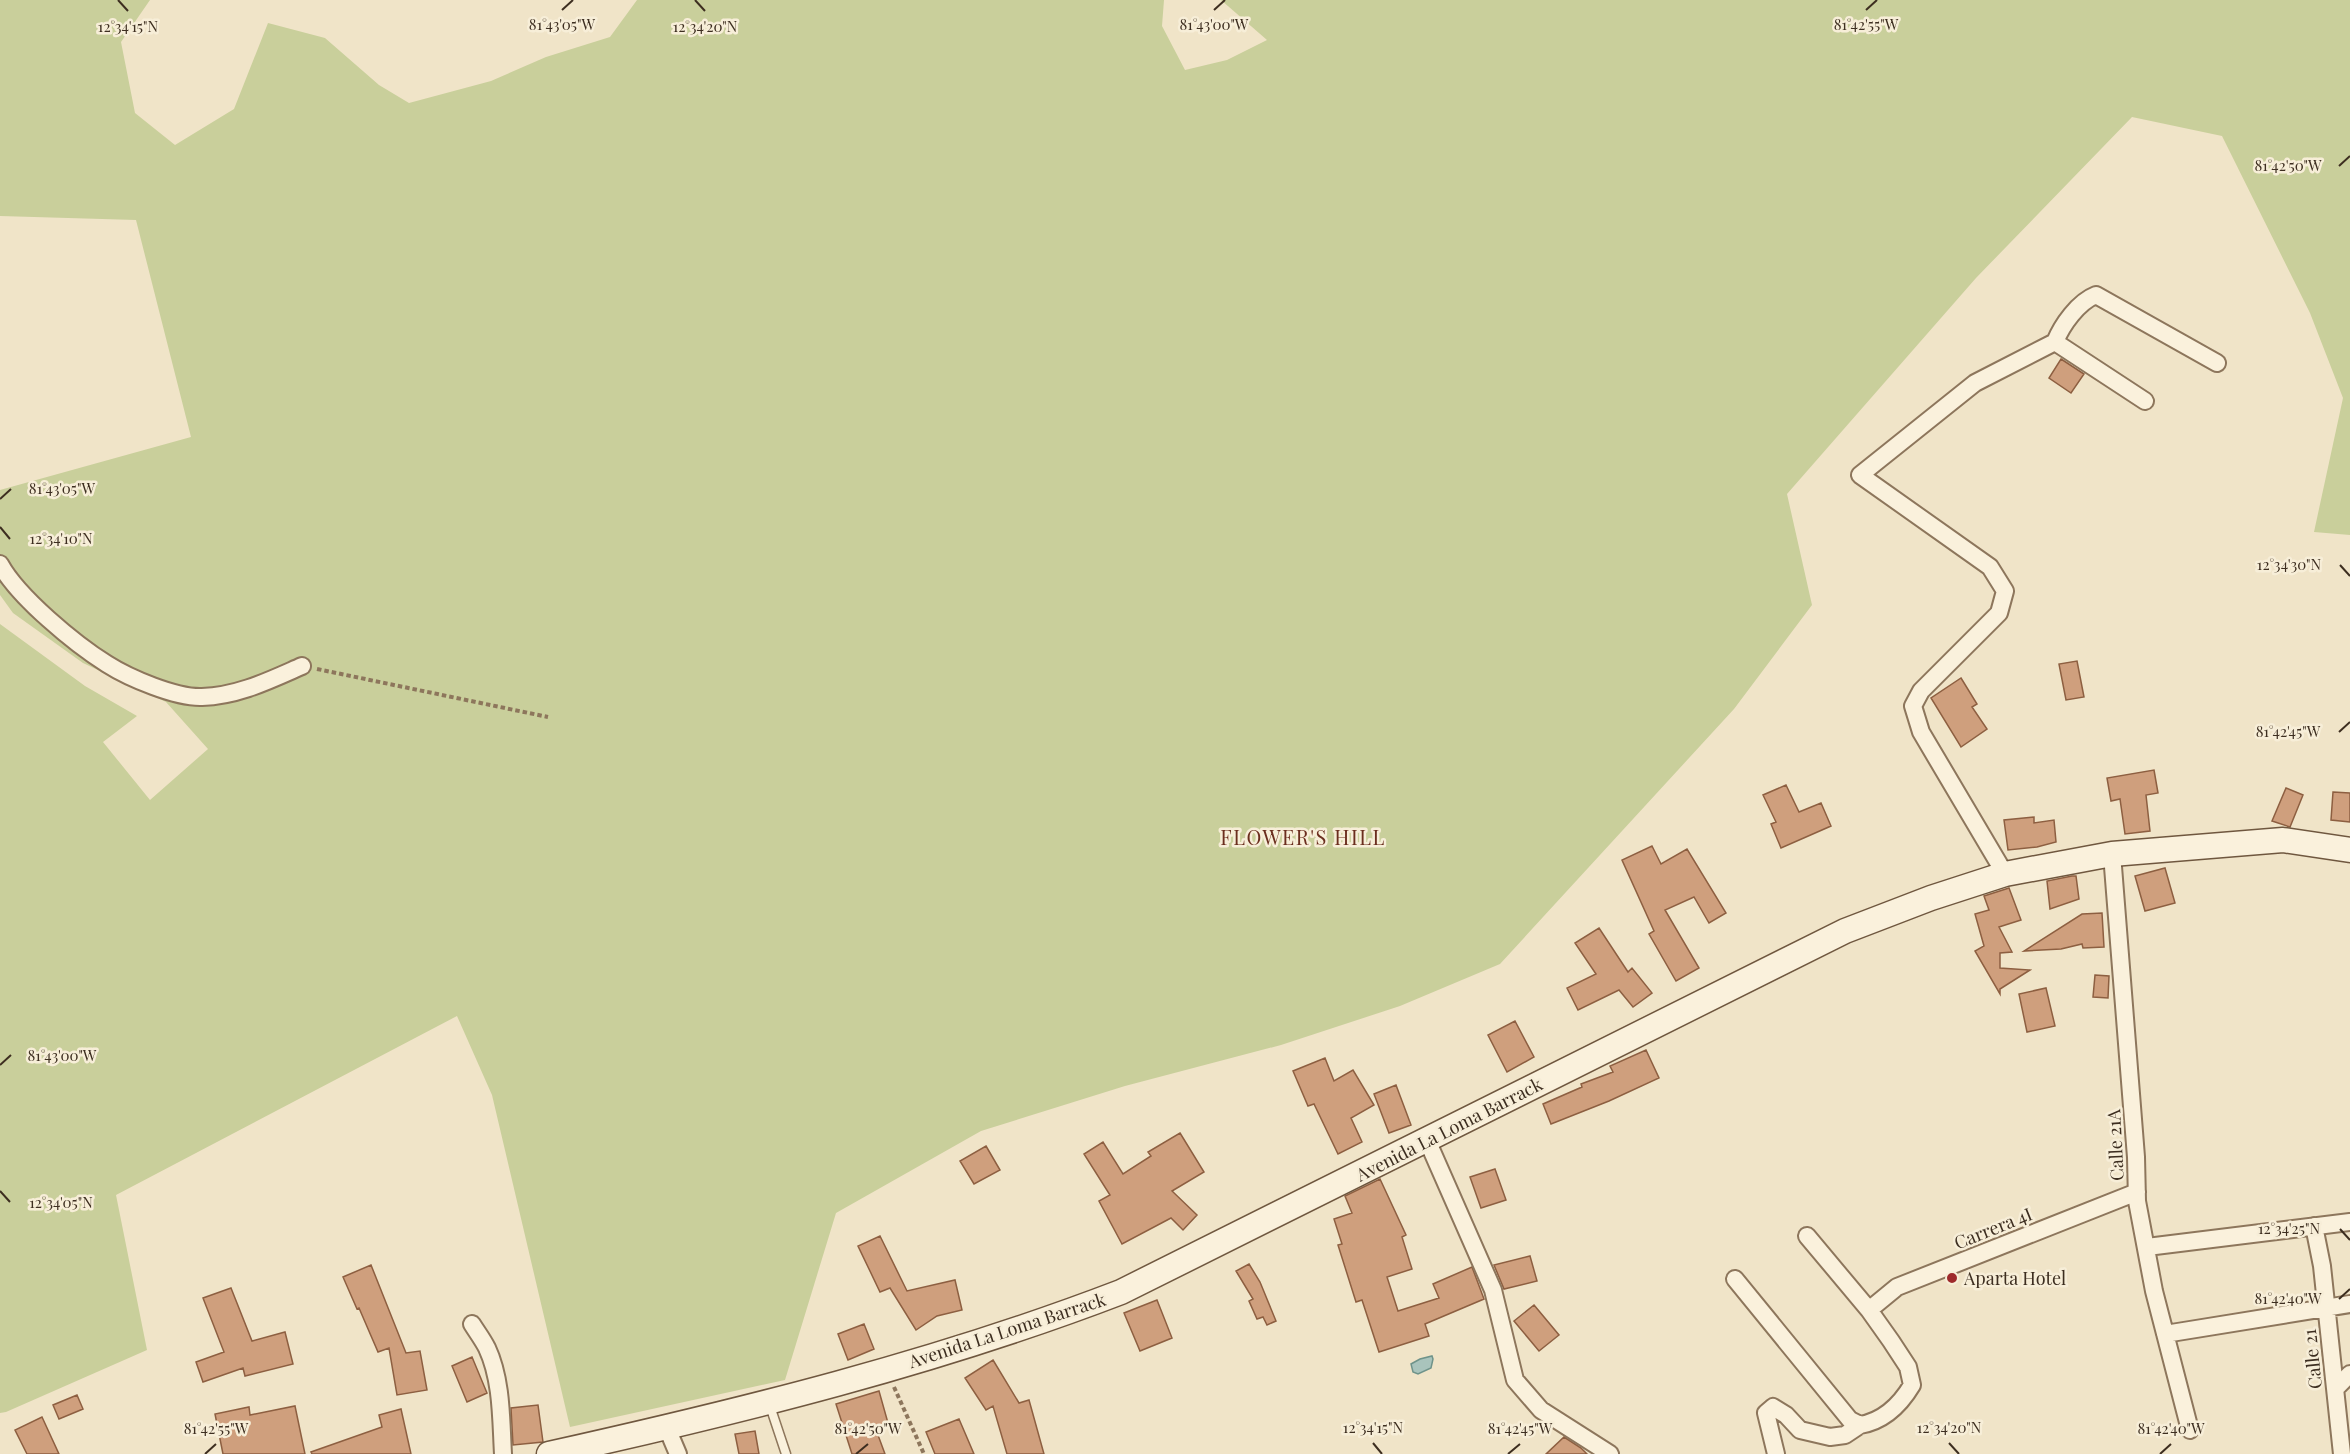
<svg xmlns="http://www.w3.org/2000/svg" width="2350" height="1454" viewBox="0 0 2350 1454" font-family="'Playfair Display',serif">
  <rect width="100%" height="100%" fill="#f0e4c8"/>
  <path fill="#c9cf9b" d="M0,0H150L121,42L135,113L175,145L234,109L268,23L325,38L379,85L409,103L491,81L546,57L610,37L637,0H1164L1162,26L1185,70L1227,60L1267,40L1221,0H2350V535L2314,532L2343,398L2310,313L2222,136L2132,117L1976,278L1787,494L1812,605L1734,709L1500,964L1400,1006L1281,1045L1125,1086L981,1131L836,1213L785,1380L570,1427L492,1095L457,1016L116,1195L147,1350L6,1412L0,1413V624L85,686L137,716L103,742L150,800L208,749L166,702L83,663L13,613L0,595V490L191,437L136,220L0,216Z"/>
  <path fill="#a9c4bc" stroke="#6f938a" stroke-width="1.5" d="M1432,1356L1433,1359L1431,1368L1418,1374L1413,1372L1411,1364L1420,1359Z"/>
  <path fill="#cf9f7d" stroke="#8d5f41" stroke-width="1.5" d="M2061,359L2084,374L2071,393L2049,378Z
    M2077,661L2084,697L2066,700L2059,664Z
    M1961,678L1977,704L1972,707L1987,729L1961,747L1931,698Z
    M2154,770L2158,793L2146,795L2150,831L2125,834L2120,799L2111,801L2107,778Z
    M1786,785L1799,812L1821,803L1831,826L1781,848L1771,824L1776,822L1763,795Z
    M2286,788L2303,795L2290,827L2272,821Z
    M2333,792L2350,793V822L2331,820Z
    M2034,817V823L2054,820L2056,842L2037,847L2008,850L2004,820Z
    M1652,846L1661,864L1687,849L1726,913L1709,923L1694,897L1665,910L1699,968L1676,981L1649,934L1654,931L1622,860Z
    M2165,868L2175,903L2145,911L2135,876Z
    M2072,876H2076L2079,899L2050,909L2047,881Z
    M2009,888L2021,920L1999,927L2012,952L2000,953V968L2030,970L2000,989V994L1975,951L1984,946L1975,914L1989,910L1984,896Z
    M2102,913L2104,947L2083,948L2082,944L2061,949L2024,951L2082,914Z
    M1599,928L1628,972L1632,968L1652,993L1633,1007L1619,990L1578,1010L1567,988L1596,974L1575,943Z
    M2095,975L2109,976L2108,998L2093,997Z
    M2046,988L2055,1026L2027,1032L2019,994Z
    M1515,1021L1534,1057L1507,1072L1488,1035Z
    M1646,1050L1659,1078L1609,1101L1551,1124L1543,1104L1582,1087L1581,1084L1613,1072L1610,1066Z
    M1325,1058L1334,1081L1353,1070L1374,1105L1351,1118L1362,1142L1338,1154L1314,1104L1308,1106L1293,1071Z
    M1396,1085L1411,1125L1389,1133L1374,1094Z
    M1180,1133L1204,1172L1172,1191L1197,1215L1183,1230L1171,1218L1122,1244L1099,1201L1110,1195L1084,1154L1103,1142L1123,1174L1151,1156L1148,1152Z
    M986,1146L1000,1170L974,1184L960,1161Z
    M1495,1169L1506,1200L1481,1208L1470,1177Z
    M1380,1179L1406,1235L1402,1237L1412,1269L1387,1277L1398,1311L1439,1298L1433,1284L1472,1267L1484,1299L1425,1324L1429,1336L1379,1352L1362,1300L1356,1302L1338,1245L1342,1244L1334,1219L1352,1213L1345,1196Z
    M880,1236L907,1291L955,1280L962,1310L937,1316L916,1330L890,1288L880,1292L858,1246Z
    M1530,1256L1537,1281L1504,1289L1494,1265Z
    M1249,1264L1260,1282L1276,1321L1267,1325L1263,1317L1257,1319L1249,1301L1253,1299L1236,1271Z
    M371,1265L406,1353L420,1351L427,1390L397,1395L389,1348L378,1352L359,1308L357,1309L343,1277Z
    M231,1288L252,1341L285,1332L293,1364L245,1376L243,1368L203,1382L196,1362L224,1352L203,1298Z
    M1157,1300L1172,1338L1140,1351L1124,1313Z
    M1534,1305L1559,1335L1539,1351L1514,1321Z
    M864,1324L874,1349L848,1360L838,1334Z
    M472,1357L487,1393L467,1402L452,1366Z
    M993,1360L1019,1403L1029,1400L1044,1454H1007L993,1406L986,1410L965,1378Z
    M879,1391L888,1423L875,1427L885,1454H852L836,1404Z
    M77,1395L83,1409L59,1419L53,1405Z
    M538,1405L543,1442L513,1445L511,1408Z
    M295,1406L305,1454H223L215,1414L249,1407L250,1415Z
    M401,1409L411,1454H312L311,1452L382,1427L379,1415Z
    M42,1417L59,1454H27L15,1430Z
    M959,1419L974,1454H935L926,1432Z
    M755,1431L759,1454H739L735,1434Z
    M1564,1437L1581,1448L1587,1454H1546Z"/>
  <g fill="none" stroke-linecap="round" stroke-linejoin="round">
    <g stroke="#8d765c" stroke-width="11">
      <path id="service" d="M769,1403L786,1454"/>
    </g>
    <g stroke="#8d765c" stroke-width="20">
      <path id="minor" d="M2055,342L2145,401
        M0,564C18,597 75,644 107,664C129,678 176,698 202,697C238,696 270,680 302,666
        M2112,854L2136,1157L2137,1201L2154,1291L2190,1430
        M2005,874L1921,732L1913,706L1921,691L1999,613L2005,591L1990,567L1860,475L1975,383L2055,342C2062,325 2078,302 2096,295L2217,363
        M1427,1140L1493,1290L1515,1380L1541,1410L1610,1454
        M2314,1226L2322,1266L2342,1454
        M2147,1247L2350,1222
        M1735,1279L1850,1420L1860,1425C1884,1421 1900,1405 1912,1385L1908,1367L1891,1341L1869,1310L1807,1236
        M1869,1310L1897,1287L2137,1192
        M472,1324C477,1332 483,1340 487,1348C502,1380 501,1420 503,1454
        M2165,1334L2350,1304
        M2335,1389L2350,1374
        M667,1428L678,1454
        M1776,1454L1766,1413L1773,1407L1786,1415L1800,1430L1830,1437L1845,1435L1860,1425"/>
    </g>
    <g stroke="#6f573f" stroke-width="27">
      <path id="secondary" d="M549,1454C742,1411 936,1363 1121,1292L1845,931L1931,898L2005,874L2112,854L2283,840L2350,850"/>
    </g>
    <path stroke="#8d765c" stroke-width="4" stroke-dasharray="4.5 3" stroke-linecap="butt" d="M317,669L548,717
      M894,1387L924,1454"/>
    <use href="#service" stroke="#faf1dc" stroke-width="8"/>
    <use href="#minor" stroke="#faf1dc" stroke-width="16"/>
    <use href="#secondary" stroke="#faf1dc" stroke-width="24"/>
  </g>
  <path fill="none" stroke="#3d2e20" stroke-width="2" d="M118,0L128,11M695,0L705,11M562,10L573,0M1214,10L1225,0M1866,10L1877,0M2339,166L2350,156M0,499L11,489M0,527L10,539M2340,565L2350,576M2339,732L2350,722M0,1065L11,1055M0,1191L10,1202M2340,1229L2350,1240M2339,1299L2350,1289M1373,1443L1382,1454M1949,1443L1959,1454M205,1454L216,1444M856,1454L868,1444M1508,1454L1520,1444M2160,1454L2171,1444"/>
  <circle fill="#9e2a2b" stroke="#f7eed8" stroke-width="2" cx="1952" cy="1278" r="6"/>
  <g text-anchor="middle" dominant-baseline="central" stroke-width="5" stroke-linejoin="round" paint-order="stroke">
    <g font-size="18" fill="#3d2e20" stroke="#f7eed8">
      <text transform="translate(1449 1129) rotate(-27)">Avenida La Loma Barrack</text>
      <text transform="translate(2115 1145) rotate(-93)">Calle 21A</text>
      <text transform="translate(1993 1228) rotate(-22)">Carrera 4I</text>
      <text transform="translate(1007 1330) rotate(-18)">Avenida La Loma Barrack</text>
      <text transform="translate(2312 1359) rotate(-96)">Calle 21</text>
    </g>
    <g font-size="18" fill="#3d2e20" stroke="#f7eed8" text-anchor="start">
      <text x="1964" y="1278">Aparta Hotel</text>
    </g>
    <g font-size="20" letter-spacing="1.5" fill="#6b2e1e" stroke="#f7eed8">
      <text x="1303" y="836">FLOWER'S HILL</text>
    </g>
  </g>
  <g font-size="15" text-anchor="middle" fill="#3d2e20" stroke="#f7eed8" stroke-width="5" stroke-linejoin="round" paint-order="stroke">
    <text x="562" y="30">81°43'05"W</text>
    <text x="1214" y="30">81°43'00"W</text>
    <text x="1866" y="30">81°42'55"W</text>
    <text x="128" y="32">12°34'15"N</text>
    <text x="705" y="32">12°34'20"N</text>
    <text x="2288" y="171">81°42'50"W</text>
    <text x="62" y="494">81°43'05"W</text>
    <text x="61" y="544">12°34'10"N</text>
    <text x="2289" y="570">12°34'30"N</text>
    <text x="2288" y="737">81°42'45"W</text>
    <text x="62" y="1061">81°43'00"W</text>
    <text x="61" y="1208">12°34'05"N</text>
    <text x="2289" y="1234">12°34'25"N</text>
    <text x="2288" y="1304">81°42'40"W</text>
    <text x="1373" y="1433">12°34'15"N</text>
    <text x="1949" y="1433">12°34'20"N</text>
    <text x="216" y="1434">81°42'55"W</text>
    <text x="868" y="1434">81°42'50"W</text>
    <text x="1520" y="1434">81°42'45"W</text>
    <text x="2171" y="1434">81°42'40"W</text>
  </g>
</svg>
